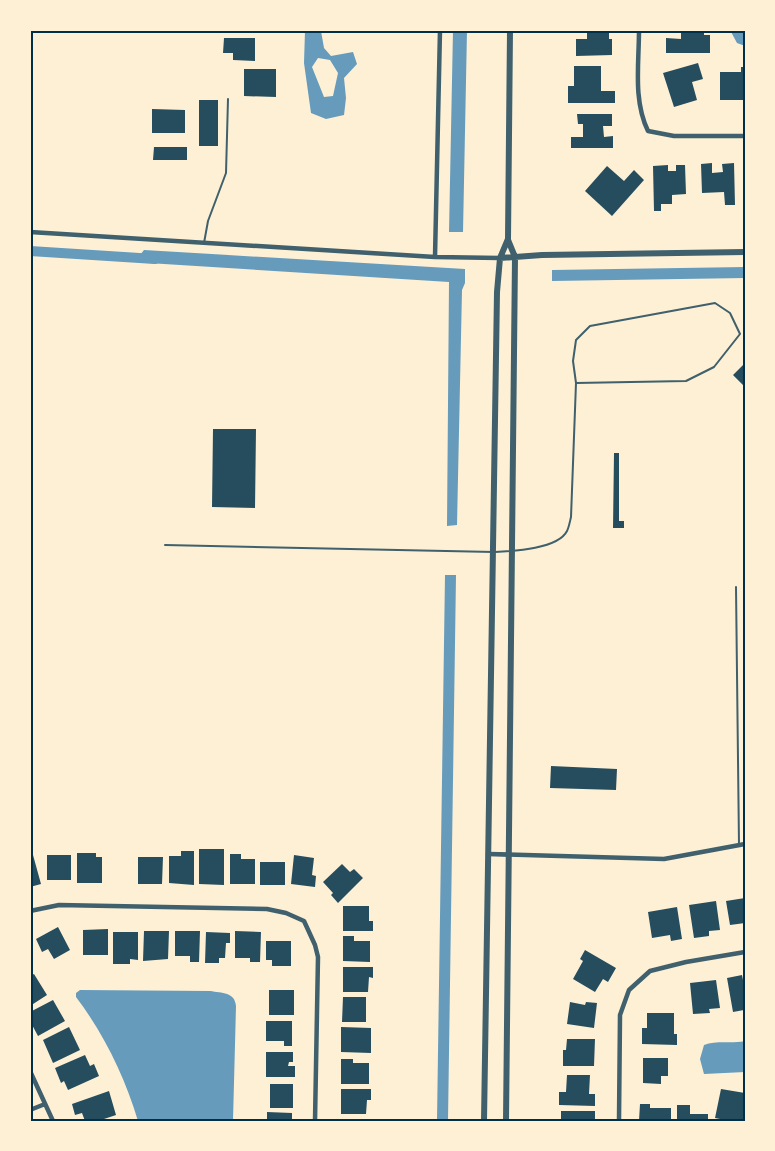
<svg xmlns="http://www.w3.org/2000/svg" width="775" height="1151" viewBox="0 0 775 1151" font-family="'Roboto Serif',serif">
  <rect width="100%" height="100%" fill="#fdf0d5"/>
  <path fill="#669bbc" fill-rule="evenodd" d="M453,30H467L463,232H449Z
    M730,30H745V46L737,43Z
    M305,31H321L324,48L331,56L353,52L357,64L344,78L346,98L344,115L326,119L311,113L304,63ZM318,58L330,60L338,73L333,96L324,97L312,67Z
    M144,250L465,269V283L462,290L457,525L447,526L449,282L148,263L140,255Z
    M745,267V278L552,281V270Z
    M445,575H456L448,1121H437Z
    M80,990L210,991C222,993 235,992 236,1006L233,1121H138C125,1077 104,1034 76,997V993Z
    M745,1041V1072L704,1074L700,1059L704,1045C716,1040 732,1044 745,1041Z"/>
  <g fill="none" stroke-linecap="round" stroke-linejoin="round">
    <path stroke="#669bbc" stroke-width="10" d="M30,251L155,259"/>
  </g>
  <path fill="#264d5e" d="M587,30H609V39H612V55L576,56V39H587Z
    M681,30H704V35H710V53H666V38L681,39Z
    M224,38H255V61L233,60V53H223Z
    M698,63L703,79L692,82L697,100L674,107L663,73Z
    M574,66H601V91H615V103H568V86H574Z
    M741,67H745V100H720V72H741Z
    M244,69H276V97L244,96Z
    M199,100H218V146H199Z
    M152,109L185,110V133H152Z
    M577,114H612V126H603L604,137L613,136V148H571V137H583V124H578Z
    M154,147H187V160H153Z
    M712,163V173L723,172L722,164L734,163L735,205H725L724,192L702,193L701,164Z
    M668,165V171H676V165H685L686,194L672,195V204H661V211H654L653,166Z
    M607,166L624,181L634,170L644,180L612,216L585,191Z
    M745,363V387L733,375Z
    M213,429H256L255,508L212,507Z
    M614,453H619V521H624V528H613Z
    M551,766L617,769L616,790L550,788Z
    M199,849H224V885L199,884Z
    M181,851H194V885L169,883V856H181Z
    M77,853H96V857H102V883H77Z
    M230,854H241V859H255V884H230Z
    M33,855L41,884L30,887V856Z
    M47,855H71V880H47Z
    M294,855L314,858L312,875L316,876L315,887L291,884Z
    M138,857H163L162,884H138Z
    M260,862H285V885H260Z
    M342,864L350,872L354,869L363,878L338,903L331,895L333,893L323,882Z
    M745,898V923L730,925L726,901Z
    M716,901L720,930L709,931V936L694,938L689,905Z
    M343,906H369V921H373V931H343Z
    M677,907L682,939L671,941L670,935L652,938L648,912Z
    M58,927L70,950L54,959L48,949L42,952L36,939Z
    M108,929V955H83V930Z
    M144,931H169L168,959L143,961Z
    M175,931H200L199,962H190V956H175Z
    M235,931L261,932L260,962H250V958H235Z
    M113,932H138V960L130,959V964H113Z
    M206,932L230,933V943H226L225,958H219V963H205Z
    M343,936H354V941H370V962L343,961Z
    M266,941H291V966H272V960H266Z
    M585,950L616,968L608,982L603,979L595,992L573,979L583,961L580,959Z
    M343,967H373V978L369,977L368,992H343Z
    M34,974L47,995L30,1006V976Z
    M742,975L743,980H745V1006H743L744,1010L733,1012L727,978Z
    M716,980L720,1008L709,1009L710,1013L693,1014L690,983Z
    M269,990H294V1015H269Z
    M343,997H366V1022H342Z
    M53,1000L65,1021L38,1036L30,1021V1012Z
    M570,1002L585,1005L586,1002L597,1003L594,1028L567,1024Z
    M647,1013H674V1034H677V1045L642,1044V1028H647Z
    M266,1021H292V1046H284V1041H266Z
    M69,1027L80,1050L53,1063L43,1040Z
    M341,1027L371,1028V1053L341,1052Z
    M567,1039H595L594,1066H563V1050H566Z
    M266,1052H293V1062H289L288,1066H295V1077H266Z
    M85,1055L90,1066L94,1064L99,1076L68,1090L64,1081L61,1083L55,1068Z
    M643,1058H668V1076H661V1084L643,1083Z
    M341,1059H353V1063H369V1084H341Z
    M567,1075H590L589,1094H595V1106L559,1105V1092H566Z
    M270,1084H293V1108H270Z
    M341,1089H371V1100H367L366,1114H341Z
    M721,1089L745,1093V1121H730L715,1118Z
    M109,1091L116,1115L98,1121H85L82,1113L75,1115L72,1104Z
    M640,1104H650V1108H671V1121H639Z
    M677,1105H690V1114H708V1121H677Z
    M561,1111H595V1121H561Z
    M267,1112L292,1113V1121H267Z"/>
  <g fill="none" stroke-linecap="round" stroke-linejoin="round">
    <path stroke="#3f606c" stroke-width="2" d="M204,243L208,221L226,173L228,99
      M165,545L494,552C513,551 558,549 567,531C569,527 570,521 571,517L576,383L573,361L576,340L590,326L715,303L730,313L740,334L714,367L686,381L576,383
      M736,587L739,845"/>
    <path stroke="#3f606c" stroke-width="4.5" d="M639,30C639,64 633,100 648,131L674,136H745
      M30,232L435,257L500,258
      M435,257L440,30
      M488,854L664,859L745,844
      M30,911L59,905L267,909L286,913L304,921L315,945L318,957L315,1121
      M30,1071L53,1121
      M30,1110L45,1104
      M619,1121L620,1015L629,990L650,971L686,962L745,952"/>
    <path stroke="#3f606c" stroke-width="6" d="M500,258L542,255L745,252
      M484,1121L497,292L500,258L508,239L510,30
      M506,1121L515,257L508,240"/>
  </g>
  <rect width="775" height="1151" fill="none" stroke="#fdf0d5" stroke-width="63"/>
  <rect x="32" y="32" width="712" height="1088" fill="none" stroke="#003049" stroke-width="2"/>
</svg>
